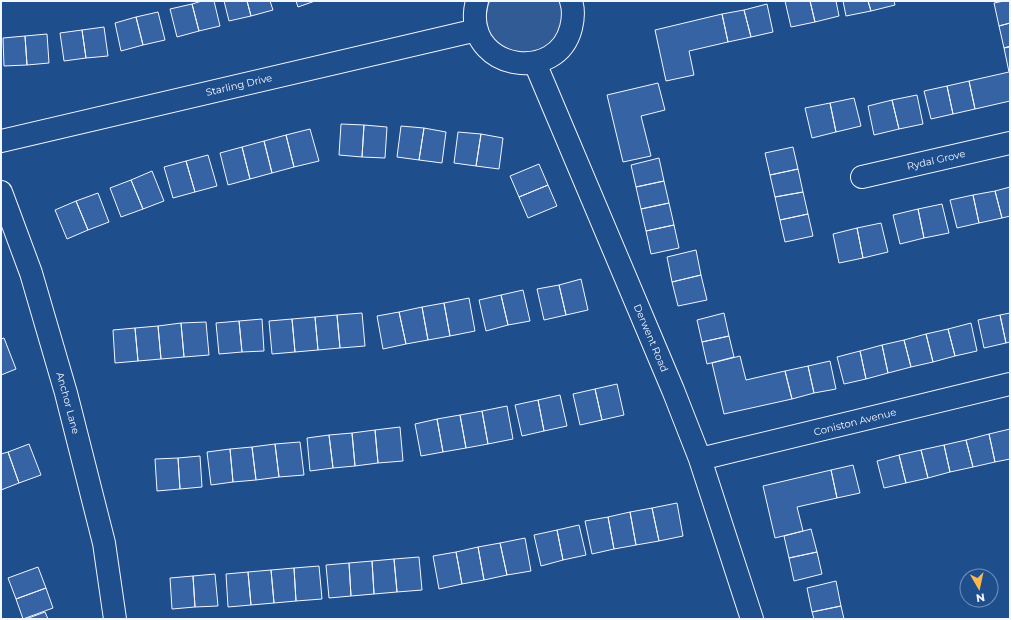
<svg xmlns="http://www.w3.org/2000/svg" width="1011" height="620" viewBox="0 0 1011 620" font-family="Montserrat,sans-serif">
  <rect width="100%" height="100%" fill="#1f4e8c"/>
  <path fill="#305b95" stroke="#a8bbd7" d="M490,1H560L563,12L562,25L557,37L549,46L526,55L503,48L494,40L488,29L486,17L488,5Z"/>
  <path fill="#3563a3" stroke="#f2f6ff" d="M202,1H214L220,26L199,31L192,4Z
    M224,1H247L251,16L229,21Z
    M247,1H270L273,10L251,16Z
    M296,1H315L298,7Z
    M785,1H810L815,22L791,27Z
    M810,1H836L839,16L815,22Z
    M843,1H868L871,11L846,16Z
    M868,1H894L895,5L871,11Z
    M1004,1H1010V23L999,26L994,3Z
    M192,4L199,31L177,37L170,9Z
    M767,4L773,32L751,37L744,10Z
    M744,10L751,37L728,42L722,14Z
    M158,12L165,40L143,45L136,17Z
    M722,14L728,42L689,51L694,75L666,81L655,30Z
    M136,17L143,45L121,51L115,23Z
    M1010,23V47L1004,48L999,26Z
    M104,27L108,56L86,58L82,30Z
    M82,30L86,58L64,61L60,33Z
    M47,34L49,63L27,65L25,36Z
    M25,36L27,65L4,66L3,38Z
    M1010,46V101L975,109L969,81L1009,72L1004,48Z
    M969,81L975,109L953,114L947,86Z
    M658,83L665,110L641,116L651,156L623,162L607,95Z
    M947,86L953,114L931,119L924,91Z
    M917,95L923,124L899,129L892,100Z
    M854,98L861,126L836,132L830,103Z
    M892,100L899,129L874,135L868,106Z
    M830,103L836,132L812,138L805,108Z
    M341,124L364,125L362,157L339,155Z
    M364,125L387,127L385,158L362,157Z
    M401,126L424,128L419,160L397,157Z
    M424,128L446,132L442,163L419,160Z
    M310,129L319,161L294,167L286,135Z
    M458,132L481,134L476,166L454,163Z
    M481,134L503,138L499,169L476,166Z
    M286,135L294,167L272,173L264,141Z
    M264,141L272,173L250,179L242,147Z
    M242,147L250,179L228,185L220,153Z
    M793,147L798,169L770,175L765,153Z
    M208,155L217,186L195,192L186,161Z
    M659,158L664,181L636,187L631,165Z
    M186,161L195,192L173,198L164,167Z
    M539,164L548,185L519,197L510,176Z
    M798,169L803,192L775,197L770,175Z
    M152,171L164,201L143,209L131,180Z
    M131,180L143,209L121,217L110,188Z
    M664,181L669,203L641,209L636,187Z
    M548,185L557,206L528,218L519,197Z
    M1010,187V216L1002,218L995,191Z
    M995,191L1002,218L979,223L973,195Z
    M803,192L808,214L780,220L775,197Z
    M98,193L109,222L88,230L76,201Z
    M973,195L979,223L957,228L950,200Z
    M76,201L88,230L67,239L55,210Z
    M669,203L674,225L646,231L641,209Z
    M942,204L949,233L924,238L918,209Z
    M918,209L924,238L900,244L893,215Z
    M808,214L813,236L785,242L780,220Z
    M881,223L888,252L863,258L857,228Z
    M674,225L679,248L651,254L646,231Z
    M857,228L863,258L839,263L833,234Z
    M696,250L701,275L672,282L667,257Z
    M701,275L707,300L678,306L672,282Z
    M581,279L588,310L566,315L559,285Z
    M559,285L566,315L544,320L537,289Z
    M523,290L530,321L508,325L501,295Z
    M501,295L508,325L486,331L479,300Z
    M469,298L475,331L450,336L444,303Z
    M444,303L450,336L428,340L422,307Z
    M422,307L428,340L406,344L399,312Z
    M399,312L406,344L383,349L377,316Z
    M362,313L365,346L340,348L337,315Z
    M724,313L729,336L702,342L697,320Z
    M1010,313V342L1006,343L1000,315Z
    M337,315L340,348L318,350L315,317Z
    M1000,315L1006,343L984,348L978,320Z
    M315,317L318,350L295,352L292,319Z
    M262,319L264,351L242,352L239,321Z
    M292,319L295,352L272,354L269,321Z
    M239,321L242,352L219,354L216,323Z
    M206,322L209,355L184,357L181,323Z
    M181,323L184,357L161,359L158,326Z
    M971,323L977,351L955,356L948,329Z
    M158,326L161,359L138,361L135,328Z
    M135,328L138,361L115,363L113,330Z
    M948,329L955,356L933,362L926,334Z
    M926,334L933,362L911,367L904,340Z
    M729,336L734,357L707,364L702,342Z
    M4,338L16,369L1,375V339Z
    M904,340L911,367L888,373L882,345Z
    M882,345L888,373L866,379L860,351Z
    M860,351L866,379L844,384L837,357Z
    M740,356L746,380L785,371L792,399L724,414L712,363Z
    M830,361L836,389L814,393L808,366Z
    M808,366L814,393L792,399L785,371Z
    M617,384L624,415L602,420L595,389Z
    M595,389L602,420L580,425L573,394Z
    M560,395L567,426L544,431L538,400Z
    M538,400L544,431L522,436L515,405Z
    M507,406L513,439L488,444L482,411Z
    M482,411L488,444L466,448L460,415Z
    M460,415L466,448L443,452L437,419Z
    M437,419L443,452L421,456L415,424Z
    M400,427L403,461L378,463L375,430Z
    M1010,429V459L995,462L989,434Z
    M375,430L378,463L355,466L352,433Z
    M352,433L355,466L333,468L329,435Z
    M989,434L995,462L973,467L966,440Z
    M329,435L333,468L310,471L307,438Z
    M966,440L973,467L950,472L944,445Z
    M300,442L304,475L279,477L275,444Z
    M29,444L41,475L19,483L8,452Z
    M275,444L279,477L256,480L252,447Z
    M944,445L950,472L928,478L921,450Z
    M252,447L256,480L233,482L230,449Z
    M230,449L233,482L211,485L207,452Z
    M921,450L928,478L906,483L899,455Z
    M8,452L19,483L1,490V454Z
    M899,455L906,483L884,488L877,461Z
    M200,456L202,487L180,489L178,458Z
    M178,458L180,489L157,491L155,459Z
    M853,465L860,493L837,498L831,470Z
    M831,470L837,498L797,507L803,531L775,538L763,486Z
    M677,503L683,536L659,541L652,508Z
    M652,508L659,541L636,545L630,512Z
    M630,512L636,545L614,549L608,517Z
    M608,517L614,549L592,554L585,521Z
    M579,525L586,555L563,560L557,530Z
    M811,529L817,552L789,558L784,536Z
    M557,530L563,560L541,566L534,535Z
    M525,538L531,571L507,575L500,543Z
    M500,543L507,575L484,580L478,547Z
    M478,547L484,580L462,584L456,552Z
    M456,552L462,584L439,589L433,556Z
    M817,552L822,574L794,581L789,558Z
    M419,557L422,590L397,592L394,559Z
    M394,559L397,592L374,594L372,561Z
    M372,561L374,594L351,596L349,563Z
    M349,563L351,596L329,598L326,565Z
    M319,566L322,599L296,601L294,568Z
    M38,567L46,588L16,599L8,578Z
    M294,568L296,601L274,603L271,570Z
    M271,570L274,603L251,605L248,572Z
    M248,572L251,605L228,607L226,574Z
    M215,574L218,606L195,607L193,576Z
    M193,576L195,607L172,609L170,578Z
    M836,581L841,606L812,612L807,588Z
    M46,588L53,608L23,619L16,599Z
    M841,606L844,619H814L812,612Z
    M45,612L48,619H26Z"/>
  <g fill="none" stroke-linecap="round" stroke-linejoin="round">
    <g stroke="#f2f6ff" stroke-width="24">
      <path id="minor" d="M477,1C476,5 475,9 475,13C471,70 557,83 571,28C573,20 574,10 571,1
        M535,63L673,390L700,459L752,619
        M1,141L477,30
        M862,177L1010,143
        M1,192L31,273L66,393L104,543L115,619
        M700,459L1010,384"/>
    </g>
    <use href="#minor" stroke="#1f4e8c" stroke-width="22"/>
  </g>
  <g text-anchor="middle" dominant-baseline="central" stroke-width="3" stroke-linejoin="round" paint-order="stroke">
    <g font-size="10" fill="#f2f6ff" stroke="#1f4e8c">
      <text transform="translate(239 85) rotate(-13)">Starling Drive</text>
      <text transform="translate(936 160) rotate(-13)">Rydal Grove</text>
      <text transform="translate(651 338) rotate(67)">Derwent Road</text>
      <text transform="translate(68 403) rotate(75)">Anchor Lane</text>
      <text transform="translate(855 422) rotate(-14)">Coniston Avenue</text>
    </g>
  </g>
  <rect width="1011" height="620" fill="none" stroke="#f2f6ff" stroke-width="4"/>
  <g transform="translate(979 588) rotate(171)"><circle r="19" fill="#1f4e8c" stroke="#7391ba"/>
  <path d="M0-3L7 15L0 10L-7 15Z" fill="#ffb74d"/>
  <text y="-6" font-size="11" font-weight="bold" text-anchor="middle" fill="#f2f6ff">N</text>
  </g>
</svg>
